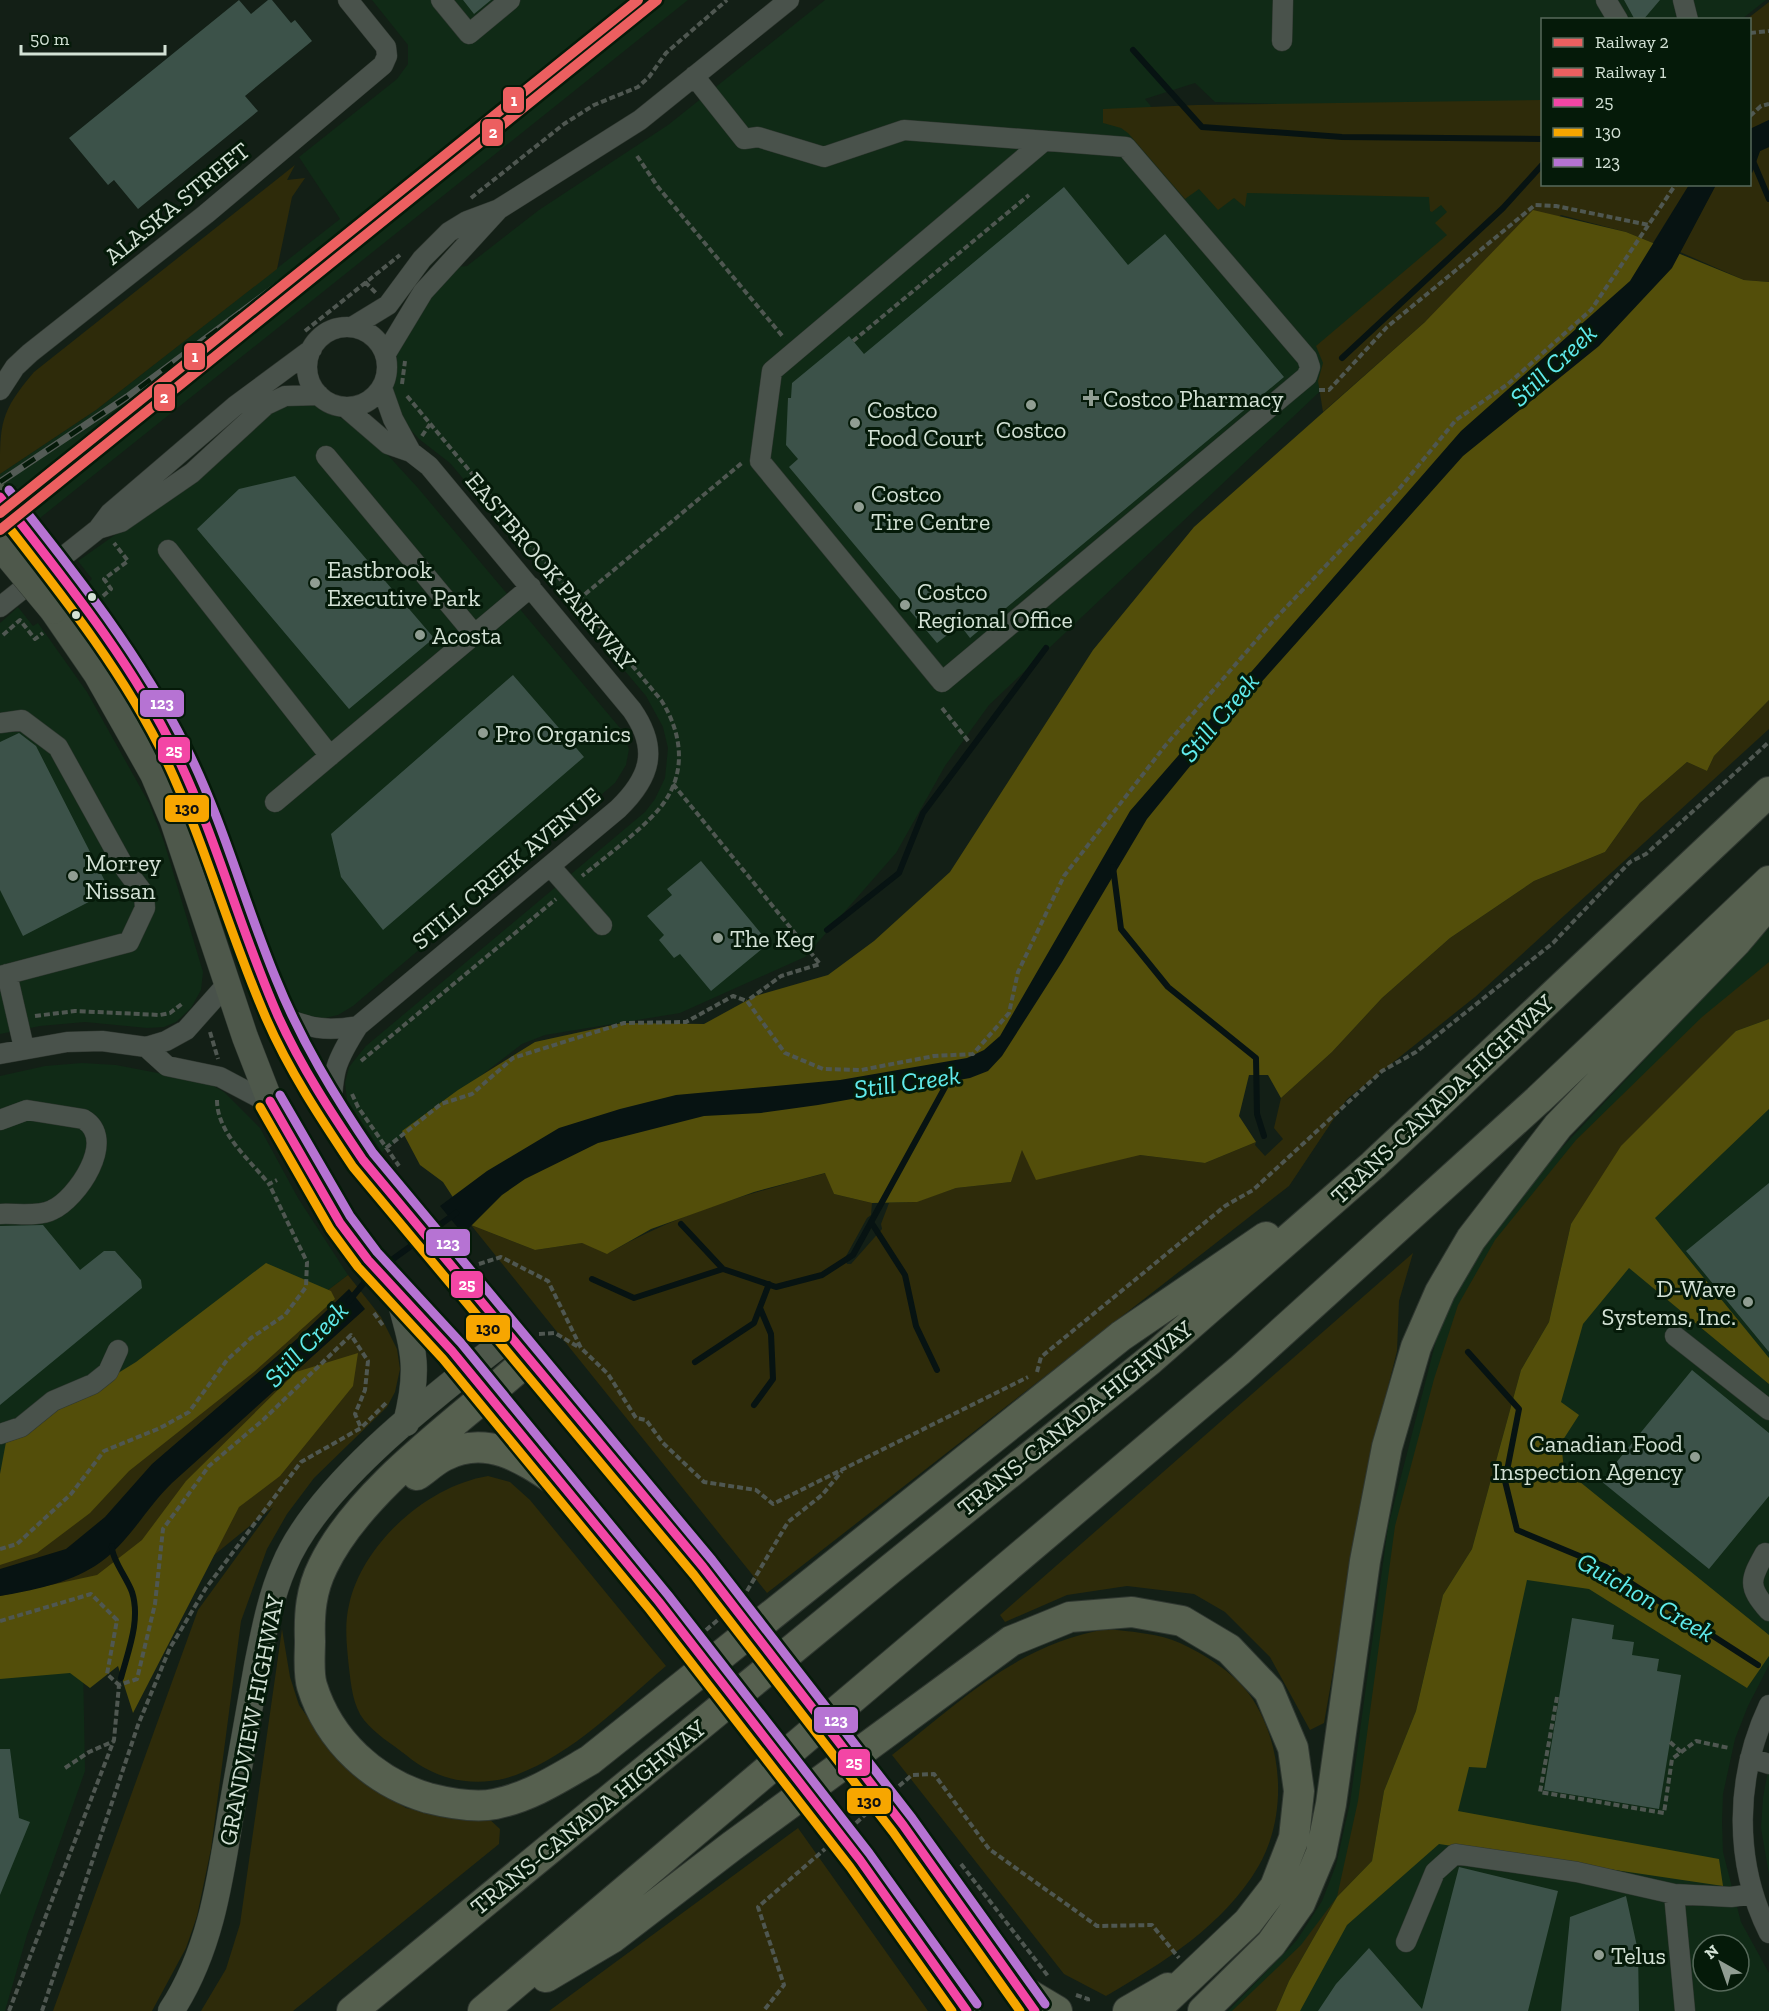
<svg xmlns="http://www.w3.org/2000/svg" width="1769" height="2011" viewBox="0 0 1769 2011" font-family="'Zilla Slab',serif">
  <rect width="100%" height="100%" fill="#131f16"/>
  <path fill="#102a16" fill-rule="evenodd" d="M372,0H688L0,550V499L18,485L0,493V474L96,410L340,219L299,157L397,79L408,64V45Z
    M825,0H1766L1742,19L1542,20V112L1215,102L1195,83L1145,99L1210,178L1448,184L1465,217L1334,378L989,705L945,766L896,853L805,957L680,1013L545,1035L522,1044L382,1152L347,1100L345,1083L349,1067L357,1057L366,1046L645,812L655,799L665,778L668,748L663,727L646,696L450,463L419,439L405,424L392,392V378L399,345L426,298L458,267L467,266L539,210L668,125Z
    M308,404L323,407L349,423L385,452L418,488L620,728L629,749L626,765L615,783L353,1006L338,1015L321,1019L300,1013L280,988L219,815L192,751L143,663L87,584L92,579L78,561L207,470L260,420L284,405Z
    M18,607L33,626L38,623L87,692L149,803L164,842L203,972L201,990L191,1008L176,1022L164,1027L147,1028L85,1022L40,1026L0,1034V623Z
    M1769,928V1665L1748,1706L1735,1739L1723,1794L1722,1822L1723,1852L1741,1922L1769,1973V2011H1228L1297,1940L1322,1901L1336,1865L1350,1803L1388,1527L1439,1329L1468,1272L1498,1225L1554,1156ZM1703,1945H1739V1981H1703Z
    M82,1063L116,1065L163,1074L210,1084L224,1092L260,1128L298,1198L348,1275L172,1409L0,1528V1076L45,1066Z
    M83,1662L85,1771L27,1935L5,2011H0V1673Z
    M1769,1765V1875L1761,1828L1763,1798Z"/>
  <path fill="#2e2b0a" d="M1769,2V120L1750,129V20L1747,19Z
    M1542,100V184L1689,185L1653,243L1626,232L1561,215L1425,322L1323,412L1318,381L1323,363L1316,346L1447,235L1435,223L1447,212L1441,205L1432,212L1430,211L1429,197L1247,193L1245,207L1234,198L1218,210L1199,189L1185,199L1128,133L1121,128L1103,123V109L1197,105Z
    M1769,147V282L1744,280L1680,252L1715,186L1750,184V170L1752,173L1760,151Z
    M295,165L287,180L305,178L292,197L277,269L96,410L0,474C0,423 0,412 34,372Z
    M1769,700V729L1475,997L1347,1099L1289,1186L767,1593L471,1225L535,1250L582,1243L609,1253C676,1214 750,1193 826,1173L834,1194L872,1203L871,1215L867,1218L845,1258L847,1264H851L882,1229L881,1224L889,1203L915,1202L956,1188L1011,1182L1022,1149L1140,1155L1205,1163L1256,1142L1255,1145L1265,1156L1283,1139L1274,1128L1281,1098L1332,1052L1382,998L1450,938L1534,881L1605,852L1640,803L1687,762L1707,771L1714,756Z
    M1769,962V1019L1736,1031L1571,1224L1549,1322L1521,1370L1472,1549L1443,1595L1416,1711L1384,1791L1372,1861L1337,1897L1289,1981L1276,2011H1232L1301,1945L1337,1897L1358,1801L1395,1526L1434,1379L1458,1305L1495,1240L1576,1140L1702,1017Z
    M1413,1253L1399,1301L1397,1351L1372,1451L1324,1723L1310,1730L1270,1657L1225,1612L1194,1594L1127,1586L1067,1595L1005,1622L1000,1615Z
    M348,1275L381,1317L397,1349L400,1369L395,1392L387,1407L314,1478L287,1514L267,1549L241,1621L211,1849L197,1916L186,1948L152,2011H53L198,1610L273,1507L83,1662L0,1673V1528L172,1409Z
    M488,1476L510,1482L530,1500L666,1666C619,1706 574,1753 516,1775C477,1789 437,1781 406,1755C392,1744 375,1734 364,1720C353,1706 351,1685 349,1668C347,1647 344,1626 349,1605C362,1544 427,1486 488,1476Z
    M282,1629L290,1677L299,1705L339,1761L368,1784L406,1808L446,1816L487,1817L500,1829L499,1844L293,2011H201L226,1969L240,1924Z
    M1108,1629C1130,1632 1159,1633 1180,1643C1204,1654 1233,1672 1249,1694C1284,1743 1288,1816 1258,1867C1224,1925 1163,1963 1106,1996L1064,1974L892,1755C961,1701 1019,1643 1108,1629Z
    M798,1828L928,2011H549Z"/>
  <path fill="#534e0a" d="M1533,210L1626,232L1744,280L1769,282V700L1714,756L1707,771L1687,762L1640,803L1605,852L1534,881L1450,938L1382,998L1332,1052L1281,1098L1268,1075H1249L1239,1116L1256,1142L1205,1163L1140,1155L1036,1180L1022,1150L1011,1182L956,1188L917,1202L872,1203L834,1194L825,1173L754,1192L651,1229L607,1254L582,1243L535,1250L471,1225L443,1182L420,1165L402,1131L458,1090L535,1042L622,1023L704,1024L755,996L828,975L874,941L950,872L1093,650L1194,527L1425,322Z
    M1769,1019V1109L1655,1218L1769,1358V1384L1629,1268L1583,1324L1561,1402L1579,1415L1561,1443L1564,1469L1769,1635V1656L1747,1688L1589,1589L1527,1580L1486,1768L1469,1767L1458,1811L1719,1859L1723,1886L1439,1844L1347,1925L1300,2011H1276L1289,1981L1337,1897L1372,1861L1384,1791L1416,1711L1443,1595L1472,1549L1521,1370L1549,1322L1571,1224L1621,1146L1736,1031Z
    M266,1263L331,1291L335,1299L254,1372L129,1471L90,1513L37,1553L0,1565V1474L6,1442L136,1362Z
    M358,1353L353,1386L280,1476L239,1507L133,1713L118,1666L90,1688L70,1673L0,1679V1596L97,1575L142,1540L186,1481L296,1372Z"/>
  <path fill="#071312" d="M1769,120V147L1760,151L1752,173L1750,170V129Z
    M1689,185H1716L1672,268L1599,346L1463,456L1226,722L1147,819L1062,962L1002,1056L988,1071L970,1078L818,1105L761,1113L704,1116L598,1143L525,1179L502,1195L463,1234L440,1206L487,1171L559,1128L620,1109L676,1095L840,1080L967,1058L984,1050L1000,1036L1130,811L1461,431L1630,281Z
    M349,1289L365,1309C301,1367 236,1425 172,1483C145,1509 127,1546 95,1566C68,1583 31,1591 0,1596V1569L66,1549L105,1517L152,1464L298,1338Z"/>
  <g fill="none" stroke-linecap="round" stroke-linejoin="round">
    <path stroke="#071312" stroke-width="6" d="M1133,50L1202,127L1342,137L1542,139
      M1750,154L1769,199
      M1342,358L1503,208L1542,165
      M1113,867L1121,929L1168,987L1256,1058L1257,1114L1264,1136
      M827,930L899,873L923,813L1046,648
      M871,1222L905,1275L916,1326L937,1370
      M681,1224L723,1269
      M430,1232L456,1213
      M382,1267L422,1238
      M592,1279L634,1298L723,1269L776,1287L822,1275L853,1255L949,1080
      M349,1301L373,1272
      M1468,1352L1519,1409L1505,1481L1517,1530L1606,1567L1758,1665
      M695,1362L754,1323L769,1284
      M754,1405L773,1379L771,1334L760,1308
      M112,1546C111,1558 127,1578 132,1592C141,1620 128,1651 121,1678"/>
  </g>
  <path fill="#3c5249" d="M239,0L251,14L268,0H272L291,23L295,20L312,41L245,96L258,111L138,209L114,180L108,185L69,138Z
    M463,0H491L474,14Z
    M1624,0H1660L1643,20H1635Z
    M1064,187L1128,265L1165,234L1284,377L970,638L960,625L937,643L789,467L798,459L786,445L788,398H791L792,383L849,336L864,354Z
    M295,476L434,638L349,709L197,529L239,489Z
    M513,675L584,757L383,930L341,877L331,834Z
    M19,733L36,746L110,891L23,936L0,890V742Z
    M701,861L769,943L711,991L680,954L674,958L659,940L664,935L647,916L672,895L667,889Z
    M1769,1183V1352L1686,1251Z
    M43,1225L80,1270L104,1251H115L141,1280L142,1288L0,1405V1226Z
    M1692,1370L1769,1433V1496L1709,1569L1601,1481Z
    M1572,1618L1614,1625L1612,1639L1634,1642L1632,1655L1659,1659L1657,1671L1681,1675L1659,1809L1544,1790Z
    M0,1749H10L19,1818L30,1822L0,1895Z
    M1459,1867L1558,1891L1528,2011H1318L1336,1984L1369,1948L1422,2009Z
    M1626,1896L1638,1951L1639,2011H1561L1570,1917Z"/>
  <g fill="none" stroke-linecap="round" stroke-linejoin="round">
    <g stroke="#2f3730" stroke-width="21">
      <path id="minor" d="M441,0L469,34L510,0
        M1606,0L1618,20
        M1683,0L1688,20
        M1282,41L1283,0
        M694,76L744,139L758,137L824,157L904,130L1126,147L1307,358L1310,367L1307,376L942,682L760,461L772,371L1044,141
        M352,327L388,305L422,259L449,232L467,221L499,209L640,120L789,0
        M307 367a40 40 0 1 1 80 0a40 40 0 1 1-80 0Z
        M385,355L423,292L499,209
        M382,388L393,419L411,452
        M0,390L15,367L30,353L206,214L383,65L387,56L386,47L348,0
        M326,456L475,635
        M98,529L121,522L192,473L266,405L285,396L319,395
        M168,550L330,756
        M0,607L98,529L110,513L235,406L312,349
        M0,723L22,720L58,747L126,870L144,894L145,908L129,942L0,976
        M275,802L531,587
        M550,866L602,925
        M7,974L24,1048
        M278,1016C311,1028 324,1032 358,1026
        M146,1047L167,1066L220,1077L271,1104
        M0,1054L67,1042L102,1041L146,1047L166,1041L186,1030L227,984
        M331,1113C333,1070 335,1062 358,1026L618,809C651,777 659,749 632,710L429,466L411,452L388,444L345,407
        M0,1120L27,1110L83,1119C118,1139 77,1199 52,1210C39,1217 15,1213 0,1214
        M1675,1336L1769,1410
        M0,1434L21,1427L53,1401L93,1384L108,1372L118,1350
        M1765,1553C1750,1580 1747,1586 1769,1611
        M1769,1705C1735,1777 1733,1861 1769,1933
        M1750,1758L1769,1764
        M1674,1894L1731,1897L1753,1894
        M1406,1942L1435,1872L1455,1854L1577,1872L1674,1894L1685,2011"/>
    </g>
    <g stroke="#2f3730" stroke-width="27">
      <path id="major" d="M75,593L121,655L176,752L278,1016L331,1113L363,1160L703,1567
        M53,611L97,675L153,774L173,821L245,1037L271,1104L315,1184L340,1223L368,1260L452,1351L659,1602
        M399,1297C414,1351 420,1368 406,1423
        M903,1825L1032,2005
        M860,1860L967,2011
        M171,2011C210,1952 220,1882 231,1813C240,1764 248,1715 257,1666C264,1632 270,1598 284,1566C318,1483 441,1391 511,1336"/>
    </g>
    <g stroke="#2f3730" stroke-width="32">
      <path id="highway" d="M530,1358C465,1417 361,1487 323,1566C311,1590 309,1613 310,1641C310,1654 308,1673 312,1686C329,1741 374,1782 428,1798C448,1803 475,1808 495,1804C530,1797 559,1778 590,1760L1121,1336L1266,1237
        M417,1475C426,1469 434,1461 444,1456C490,1432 529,1463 565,1487
        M546,1977L612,1938L732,1846L1011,1641L1070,1617L1132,1612L1182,1621L1229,1649L1269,1691L1293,1748L1299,1791L1294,1838L1275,1887L1248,1922L1154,2011
        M1020,1989L1057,2011
        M352,2011L888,1571L1150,1360L1373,1165L1769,792
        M483,2011L1240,1370L1538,1100L1769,881
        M1128,2011L1168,1988
        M1203,2011L1271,1944L1300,1903L1321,1853L1331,1804L1365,1561L1387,1447L1416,1347L1440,1292L1471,1239L1558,1126L1736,942L1763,910"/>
    </g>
    <path stroke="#4f5751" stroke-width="4" stroke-dasharray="6 3" stroke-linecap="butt" d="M1750,33L1769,31
      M1750,116L1761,106L1769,104
      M637,156L658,187L784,338
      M471,198L564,124L594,105L638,87L649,77L666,53L727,0
      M365,282L376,293
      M305,331L400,255
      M853,341L1029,195
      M402,384L405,361
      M1319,390H1329L1387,327L1535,205L1556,206L1649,225
      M407,396L661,700C681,731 687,769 665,801C652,822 603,859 582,876
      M422,436L430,424
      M103,596L111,589L104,579L128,561L114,543
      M578,600L743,462
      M3,635L20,620L35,639L43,633
      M942,708L969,742
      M673,784L820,964L781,976L747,1001
      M35,1016L75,1011L160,1015L170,1013L183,1003
      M210,1032L218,1059
      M361,1061L556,899
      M352,1094L358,1107L399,1166
      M217,1100C217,1133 249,1159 269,1184
      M386,1148L441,1104L472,1094L513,1058L624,1023L686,1022L733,996L747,1001L785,1053L823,1069L861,1070L934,1056L973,1054L1009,1013L1018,972L1064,876L1165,746L1273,621L1399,489L1456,420L1508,384L1591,310L1676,184
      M479,1264L501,1257L548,1281L581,1348L608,1374L636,1418L646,1420L663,1443L704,1482L756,1490L773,1504L1028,1377
      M374,1313L384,1327
      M539,1334L555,1333L580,1348
      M1037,1372L1041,1357L1225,1206L1253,1190L1382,1071L1416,1052L1553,943L1630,862L1646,854L1769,742
      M0,1549L17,1544L71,1494L104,1451L160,1428L189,1412L227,1360L251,1338L285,1315L306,1287L307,1262L269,1184L277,1180
      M747,1591L788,1522L822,1495L842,1471
      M0,1621L91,1594L117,1620L107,1674L119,1685
      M706,1630L719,1619
      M1557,1697L1540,1792L1664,1813L1672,1759L1696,1741L1729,1748
      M1670,1742L1681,1752
      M65,1768L89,1752L114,1741
      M899,1786L912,1775L934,1774L989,1849L1097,1926L1152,1925L1179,1958
      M856,1823L868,1812
      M961,1864L1048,1976
      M1076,1995L1088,1999V2004
      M765,2009L784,1985L758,1907L825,1849
      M9,2011L114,1740L119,1685L137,1679L155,1604L163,1529L209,1466L263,1420L351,1335L368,1361L365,1390L355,1414L361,1428
      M42,2011L138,1725L170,1648L206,1588L301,1462L361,1428L387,1402"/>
    <use href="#minor" stroke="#49524b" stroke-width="20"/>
    <use href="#major" stroke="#4e584b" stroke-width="26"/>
    <use href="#highway" stroke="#56604f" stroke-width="30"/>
    <g stroke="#535b55" stroke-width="7">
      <path id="rail" d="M0,482L127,397L353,229"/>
    </g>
    <use href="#rail" stroke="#051a09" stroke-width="4.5" stroke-dasharray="14" stroke-linecap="butt"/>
    <g stroke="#2f3730" stroke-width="27" stroke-linecap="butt">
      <path id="major-bridge" d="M0,497L75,593
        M0,547L53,611
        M703,1567L903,1825
        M659,1602L860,1860"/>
    </g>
    <use href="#major-bridge" stroke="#4e584b" stroke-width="26"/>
    <g stroke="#051a09" stroke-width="14">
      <path id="bus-1" d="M0,497C64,579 131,660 176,754C217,839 240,930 278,1016C301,1067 332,1114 363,1160L703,1567L903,1825L1035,2011
        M270,1101L340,1223L368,1260L452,1351L659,1602L860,1860L967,2011"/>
    </g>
    <g stroke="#051a09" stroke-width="14">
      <path id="bus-2" d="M0,516C61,594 123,671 166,760C205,843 229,933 266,1018C289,1071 321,1119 353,1167L694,1575L893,1832L1020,2011
        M260,1107L330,1229L358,1267L443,1359L650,1610L850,1867L952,2011"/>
    </g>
    <g stroke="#051a09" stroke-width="14">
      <path id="bus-3" d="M9,490C74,572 139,653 186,747C223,821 244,902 276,979C301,1041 335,1097 373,1153L712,1560L912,1818L1045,2004
        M280,1095L350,1216L377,1252L461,1343L668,1595L869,1853L977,2004"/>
    </g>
    <use href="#bus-1" stroke="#f346a5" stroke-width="9"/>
    <use href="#bus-2" stroke="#f7a600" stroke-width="9"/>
    <use href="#bus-3" stroke="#b673d3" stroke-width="9"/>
    <g stroke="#051a09" stroke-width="15">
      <path id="rail-1" d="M0,530L657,0"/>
    </g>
    <g stroke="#051a09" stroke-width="15">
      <path id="rail-2" d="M0,513L638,0"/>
    </g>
    <use href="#rail-1" stroke="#ec5f60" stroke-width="10"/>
    <use href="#rail-2" stroke="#ec5f60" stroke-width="10"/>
  </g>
  <g fill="#909d92" stroke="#051a09" stroke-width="2">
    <path d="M1088 389h6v6h6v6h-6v6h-6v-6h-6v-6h6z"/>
    <circle cx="1031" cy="405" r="6"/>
    <circle cx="855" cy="423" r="6"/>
    <circle cx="859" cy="507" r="6"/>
    <circle cx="315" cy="583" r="6"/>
    <circle cx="905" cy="605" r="6"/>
    <circle cx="420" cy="635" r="6"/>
    <circle cx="483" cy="733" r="6"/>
    <circle cx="73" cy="876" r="6"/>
    <circle cx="718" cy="938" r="6"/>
    <circle cx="1748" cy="1302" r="6"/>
    <circle cx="1695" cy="1457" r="6"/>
    <circle cx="1599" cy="1955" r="6"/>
  </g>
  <g fill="#d3e1d5" stroke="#051a09" stroke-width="2">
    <circle cx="92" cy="597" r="5"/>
    <circle cx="76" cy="615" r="5"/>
  </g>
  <g text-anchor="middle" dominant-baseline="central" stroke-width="6" stroke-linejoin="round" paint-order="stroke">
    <g font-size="24" fill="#d3e1d5" stroke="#051a09">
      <text transform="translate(177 203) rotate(-39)">ALASKA STREET</text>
      <text transform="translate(551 571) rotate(50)">EASTBROOK PARKWAY</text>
      <text transform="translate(506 868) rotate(-40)">STILL CREEK AVENUE</text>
      <text transform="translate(1442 1099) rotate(-43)">TRANS-CANADA HIGHWAY</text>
      <text transform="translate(1075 1418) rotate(-39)">TRANS-CANADA HIGHWAY</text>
      <text transform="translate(251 1720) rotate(-79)">GRANDVIEW HIGHWAY</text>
      <text transform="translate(588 1817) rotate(-39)">TRANS-CANADA HIGHWAY</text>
    </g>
    <g font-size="24" fill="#d3e1d5" stroke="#051a09" text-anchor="start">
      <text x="1103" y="398">Costco Pharmacy</text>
      <text x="867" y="409">Costco<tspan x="867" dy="28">Food Court</tspan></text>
      <text x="1031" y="429" text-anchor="middle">Costco</text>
      <text x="871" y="493">Costco<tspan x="871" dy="28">Tire Centre</tspan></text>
      <text x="327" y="569">Eastbrook<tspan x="327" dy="28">Executive Park</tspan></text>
      <text x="917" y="591">Costco<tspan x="917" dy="28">Regional Office</tspan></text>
      <text x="432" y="635">Acosta</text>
      <text x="495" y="733">Pro Organics</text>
      <text x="85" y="862">Morrey<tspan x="85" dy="28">Nissan</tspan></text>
      <text x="730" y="938">The Keg</text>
      <text x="1736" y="1288" text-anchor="end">D-Wave<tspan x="1736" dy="28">Systems, Inc.</tspan></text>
      <text x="1683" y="1443" text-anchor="end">Canadian Food<tspan x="1683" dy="28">Inspection Agency</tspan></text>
      <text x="1611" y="1955">Telus</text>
    </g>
    <g font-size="26" font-style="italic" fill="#60ebec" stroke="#051a09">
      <text transform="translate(1553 365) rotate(-43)">Still Creek</text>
      <text transform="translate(1219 717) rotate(-50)">Still Creek</text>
      <text transform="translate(907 1082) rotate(-8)">Still Creek</text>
      <text transform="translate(306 1344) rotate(-46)">Still Creek</text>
      <text transform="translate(1646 1597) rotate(30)">Guichon Creek</text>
    </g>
  </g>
  <g stroke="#051a09" stroke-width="2">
    <rect x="502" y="86" width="23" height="28" rx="6" fill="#ec5f60"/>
    <rect x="481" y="118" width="23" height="29" rx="6" fill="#ec5f60"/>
    <rect x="183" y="342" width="23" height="29" rx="6" fill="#ec5f60"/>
    <rect x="153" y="383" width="23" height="29" rx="6" fill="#ec5f60"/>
    <rect x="139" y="689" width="46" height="29" rx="6" fill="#b673d3"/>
    <rect x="157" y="736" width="34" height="28" rx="6" fill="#f346a5"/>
    <rect x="164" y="794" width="46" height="29" rx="6" fill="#f7a600"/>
    <rect x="425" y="1228" width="46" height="29" rx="6" fill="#b673d3"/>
    <rect x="450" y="1270" width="34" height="29" rx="6" fill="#f346a5"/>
    <rect x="465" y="1314" width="46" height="29" rx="6" fill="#f7a600"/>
    <rect x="813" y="1706" width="46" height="28" rx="6" fill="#b673d3"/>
    <rect x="837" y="1748" width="34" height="29" rx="6" fill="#f346a5"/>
    <rect x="846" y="1787" width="46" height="28" rx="6" fill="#f7a600"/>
  </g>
  <g font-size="16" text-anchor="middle" font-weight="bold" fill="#fff">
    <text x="514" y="106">1</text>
    <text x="493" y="138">2</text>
    <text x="195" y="362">1</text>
    <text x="164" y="403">2</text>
    <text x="162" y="709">123</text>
    <text x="174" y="756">25</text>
    <text x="448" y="1249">123</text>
    <text x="467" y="1290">25</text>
    <text x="836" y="1726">123</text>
    <text x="854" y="1768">25</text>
  </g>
  <g font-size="16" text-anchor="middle" font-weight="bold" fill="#111">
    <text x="187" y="814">130</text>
    <text x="488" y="1334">130</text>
    <text x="869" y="1807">130</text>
  </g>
  <rect x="1541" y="18" width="210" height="168" fill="#051a09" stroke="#576a5b" stroke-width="1.5"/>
  <rect x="1553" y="38" width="30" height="9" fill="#ec5f60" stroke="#576a5b" stroke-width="1.5"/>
  <text x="1595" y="48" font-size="18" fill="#d3e1d5">Railway 2</text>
  <rect x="1553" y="68" width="30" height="9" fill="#ec5f60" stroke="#576a5b" stroke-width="1.5"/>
  <text x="1595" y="78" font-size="18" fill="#d3e1d5">Railway 1</text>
  <rect x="1553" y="98" width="30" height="9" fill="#f346a5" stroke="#576a5b" stroke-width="1.5"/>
  <text x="1595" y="108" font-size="18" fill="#d3e1d5">25</text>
  <rect x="1553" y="128" width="30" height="9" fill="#f7a600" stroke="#576a5b" stroke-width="1.5"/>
  <text x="1595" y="138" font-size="18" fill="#d3e1d5">130</text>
  <rect x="1553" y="158" width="30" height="9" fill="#b673d3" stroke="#576a5b" stroke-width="1.5"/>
  <text x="1595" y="168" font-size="18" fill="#d3e1d5">123</text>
  <g transform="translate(1721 1963) rotate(320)"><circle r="28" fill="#051a09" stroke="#576a5b" stroke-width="1.5"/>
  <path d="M0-4.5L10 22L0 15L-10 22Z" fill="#909d92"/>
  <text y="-9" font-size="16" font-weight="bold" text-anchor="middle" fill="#d3e1d5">N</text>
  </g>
  <path d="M21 45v9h144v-9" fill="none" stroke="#d3e1d5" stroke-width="3"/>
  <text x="30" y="45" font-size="18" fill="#d3e1d5" stroke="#051a09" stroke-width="4.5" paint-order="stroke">50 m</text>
</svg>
